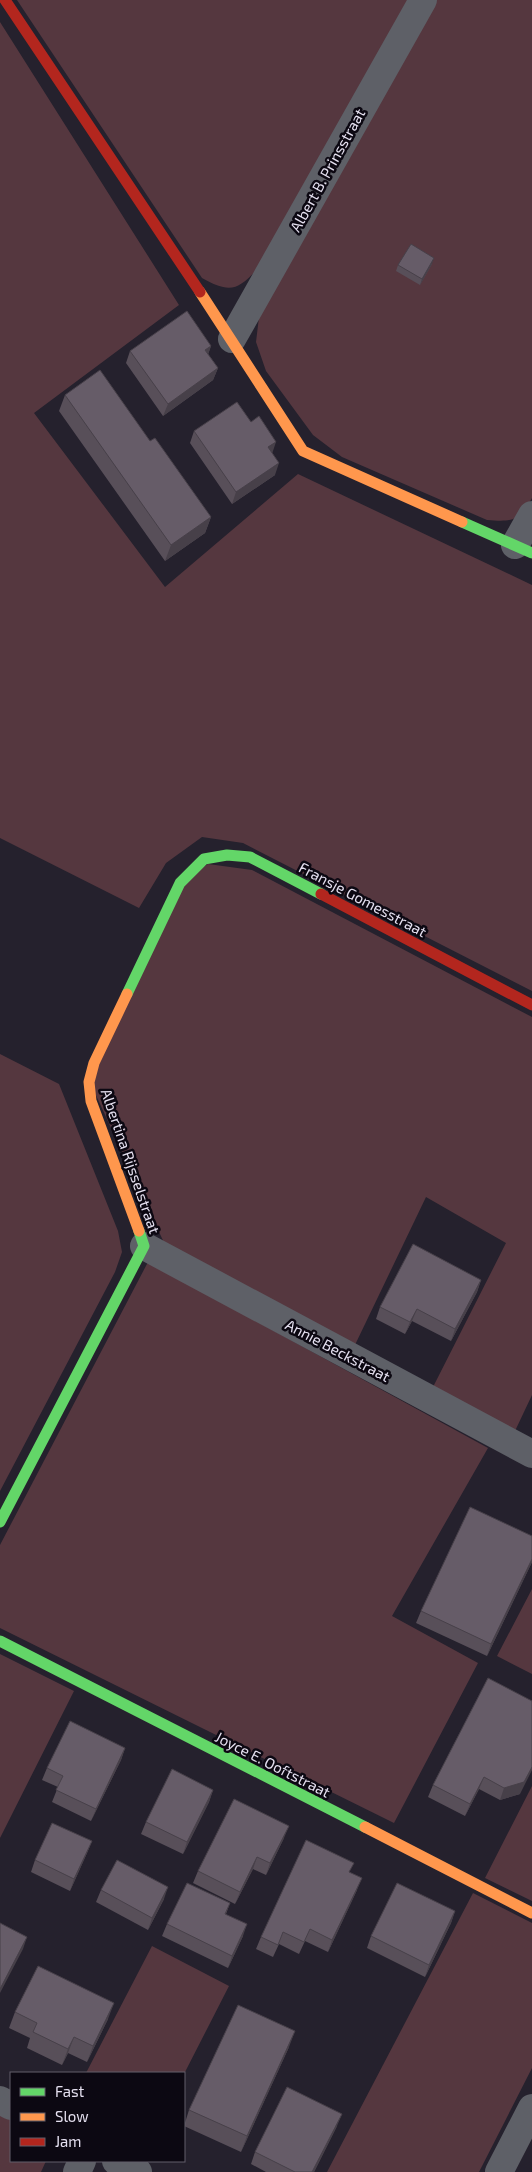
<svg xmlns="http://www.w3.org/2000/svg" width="532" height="2172" viewBox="0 0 532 2172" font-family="'Exo 2',sans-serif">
  <rect width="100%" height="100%" fill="#25212d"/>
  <path fill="#55373f" d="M17,0H409L261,265C239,289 232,295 202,278Z
    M435,0H532V498C519,521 513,522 487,520L342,457L313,435L266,371L256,342L259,317Z
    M0,22L179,305L34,413L165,587L298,474L532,585V991L243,843L202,837L166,863L139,908L0,838Z
    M208,864L252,870L532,1017V1395L515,1431L433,1387L506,1243L426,1197L354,1347L166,1247L88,1078L186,878Z
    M0,1054L59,1084L118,1231L122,1252L115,1272L0,1491Z
    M148,1262L488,1448L392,1616L478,1663L394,1823L0,1628V1545Z
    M532,1589V1674L497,1656Z
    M0,1654L74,1691L0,1838Z
    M532,1786V1901L485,1878Z
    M473,1893L532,1923V2068L479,2172H327Z
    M152,1946L229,1986L184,2074L86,2073Z
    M0,2109L11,2115V2161H46L41,2172H0Z"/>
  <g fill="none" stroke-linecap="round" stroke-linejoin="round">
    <path stroke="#5e6067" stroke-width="28" d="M232,339L423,0
      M515,545L532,515
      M144,1246L532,1454
      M0,2100L11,2106
      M116,2161L138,2172
      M77,2172L82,2161
      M499,2172L532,2108"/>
    <path stroke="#63d668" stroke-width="11" d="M462,522L532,553
      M127,994L180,883L204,859L227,855L250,857L321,894
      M0,1522L144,1246L139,1231
      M0,1641L365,1827"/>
    <path stroke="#ff974d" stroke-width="11" d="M200,292L303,451L462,522
      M127,994L94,1063L89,1082L91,1101L139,1231
      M365,1827L532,1913"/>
    <path stroke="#b3261e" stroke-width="11" d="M5,0L200,292
      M321,894L532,1005"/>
  </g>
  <path fill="#584f59" d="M432,264L420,285L396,271L398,265Z
    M211,346L208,354L218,368L213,380L163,416L126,363L130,351Z
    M65,395L150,441L211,517L205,533L165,561L59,411Z
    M194,431L272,453L275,475L232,504L190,443Z
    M481,1280L477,1292L451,1341L412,1321L405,1334L376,1319L380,1307Z
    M532,1536V1562L487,1656L416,1623L421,1611Z
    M488,1678L520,1794L500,1800L479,1789L465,1816L428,1797L433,1785Z
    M125,1748L121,1760L91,1821L52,1802L58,1787L42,1780L47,1768Z
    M213,1790L209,1802L183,1854L141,1834L146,1822Z
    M284,1838L266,1875L253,1869L235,1904L193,1883L198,1871Z
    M92,1841L87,1853L70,1891L31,1872L35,1860Z
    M350,1873L357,1890L328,1952L305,1941L299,1954L279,1944L273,1957L256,1949L261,1937Z
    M101,1890L164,1899L148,1930L96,1902Z
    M230,1903L226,1914L243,1936L228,1968L162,1936L167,1924Z
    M455,1911L451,1923L425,1977L367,1948L371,1936Z
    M15,2012L108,2019L87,2062L68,2053L62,2065L27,2048L30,2038L9,2028Z
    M289,2047L241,2152L184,2126L189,2110Z
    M337,2126L314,2172H266L251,2164L255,2152Z"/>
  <path fill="#474049" d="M434,258L432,264L420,285L422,279Z
    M211,346L207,358L205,350Z
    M218,368L213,380L163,416L168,404Z
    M276,442L272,454L268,447Z
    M279,463L275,475L232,504L236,492Z
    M211,517L205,533L165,561L171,545Z
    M481,1280L477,1292L451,1341L455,1329Z
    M417,1309L412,1321L405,1334L410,1322Z
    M532,1559V1562L487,1656L491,1644Z
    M125,1748L121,1760L91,1821L96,1809Z
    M532,1767V1770L520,1794L500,1800L504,1788Z
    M484,1777L479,1789L465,1816L470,1804Z
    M213,1790L209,1802L183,1854L187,1842Z
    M289,1826L284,1838L266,1875L270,1863Z
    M92,1841L87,1853L70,1891L74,1879Z
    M257,1857L253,1869L235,1904L240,1892Z
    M362,1878L357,1890L328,1952L332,1940Z
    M168,1887L164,1899L148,1930L152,1918Z
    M455,1911L451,1923L425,1977L429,1965Z
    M247,1924L243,1936L228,1968L232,1956Z
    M27,1937L23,1949L0,1993V1989Z
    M114,2003L108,2019L87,2062L93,2046Z
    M295,2031L289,2047L241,2152L247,2136Z
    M74,2037L68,2053L62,2065L68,2049Z
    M342,2114L337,2126L314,2172H312Z"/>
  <path fill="#665c68" stroke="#474049" d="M411,244L434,258L422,279L398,265Z
    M187,311L211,346L205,350L218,368L168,404L130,351Z
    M100,370L150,441L155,438L211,517L171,545L65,395Z
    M237,402L251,422L259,416L276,442L268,447L279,463L236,492L194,431Z
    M413,1244L481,1280L455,1329L417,1309L410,1322L380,1307Z
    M470,1507L532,1536V1559L491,1644L421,1611Z
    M488,1678L532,1701V1767L524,1782L504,1788L484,1777L470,1804L433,1785Z
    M70,1721L125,1748L96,1809L56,1790L63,1776L47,1768Z
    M172,1769L213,1790L187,1842L146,1822Z
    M234,1799L289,1826L270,1863L257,1857L240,1892L198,1871Z
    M52,1823L92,1841L74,1879L35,1860Z
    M306,1840L354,1863L349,1872L362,1878L332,1940L310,1929L304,1942L283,1932L278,1945L261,1937Z
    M117,1860L168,1887L152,1918L101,1890Z
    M187,1883L230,1903L225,1914L247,1924L232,1956L167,1924Z
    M397,1883L455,1911L429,1965L371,1936Z
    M0,1923L27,1937L0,1989Z
    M38,1966L114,2003L93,2046L74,2037L68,2049L33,2032L37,2023L15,2012Z
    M238,2005L295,2031L247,2136L189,2110Z
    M287,2087L342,2114L312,2172H295L255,2152Z"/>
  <g text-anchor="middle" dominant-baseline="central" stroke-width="5" stroke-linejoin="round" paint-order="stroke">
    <g font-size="15" fill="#e5e0f0" stroke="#0c0812">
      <text transform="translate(327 170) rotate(-61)">Albert B. Prinsstraat</text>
      <text transform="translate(363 899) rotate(28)">Fransje Gomesstraat</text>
      <text transform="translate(131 1161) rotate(71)">Albertina Rijsselstraat</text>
      <text transform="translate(338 1350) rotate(28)">Annie Beckstraat</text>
      <text transform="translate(273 1764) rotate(27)">Joyce E. Ooftstraat</text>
    </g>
  </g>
  <rect x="10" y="2072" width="175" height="90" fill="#0c0812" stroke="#635e6b"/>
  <rect x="20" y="2088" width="25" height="8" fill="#63d668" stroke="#635e6b"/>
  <text x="55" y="2097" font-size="15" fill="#e5e0f0">Fast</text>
  <rect x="20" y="2113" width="25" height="8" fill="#ff974d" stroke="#635e6b"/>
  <text x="55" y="2122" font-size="15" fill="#e5e0f0">Slow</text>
  <rect x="20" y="2138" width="25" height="8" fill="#b3261e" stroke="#635e6b"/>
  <text x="55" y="2147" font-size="15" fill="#e5e0f0">Jam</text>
</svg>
